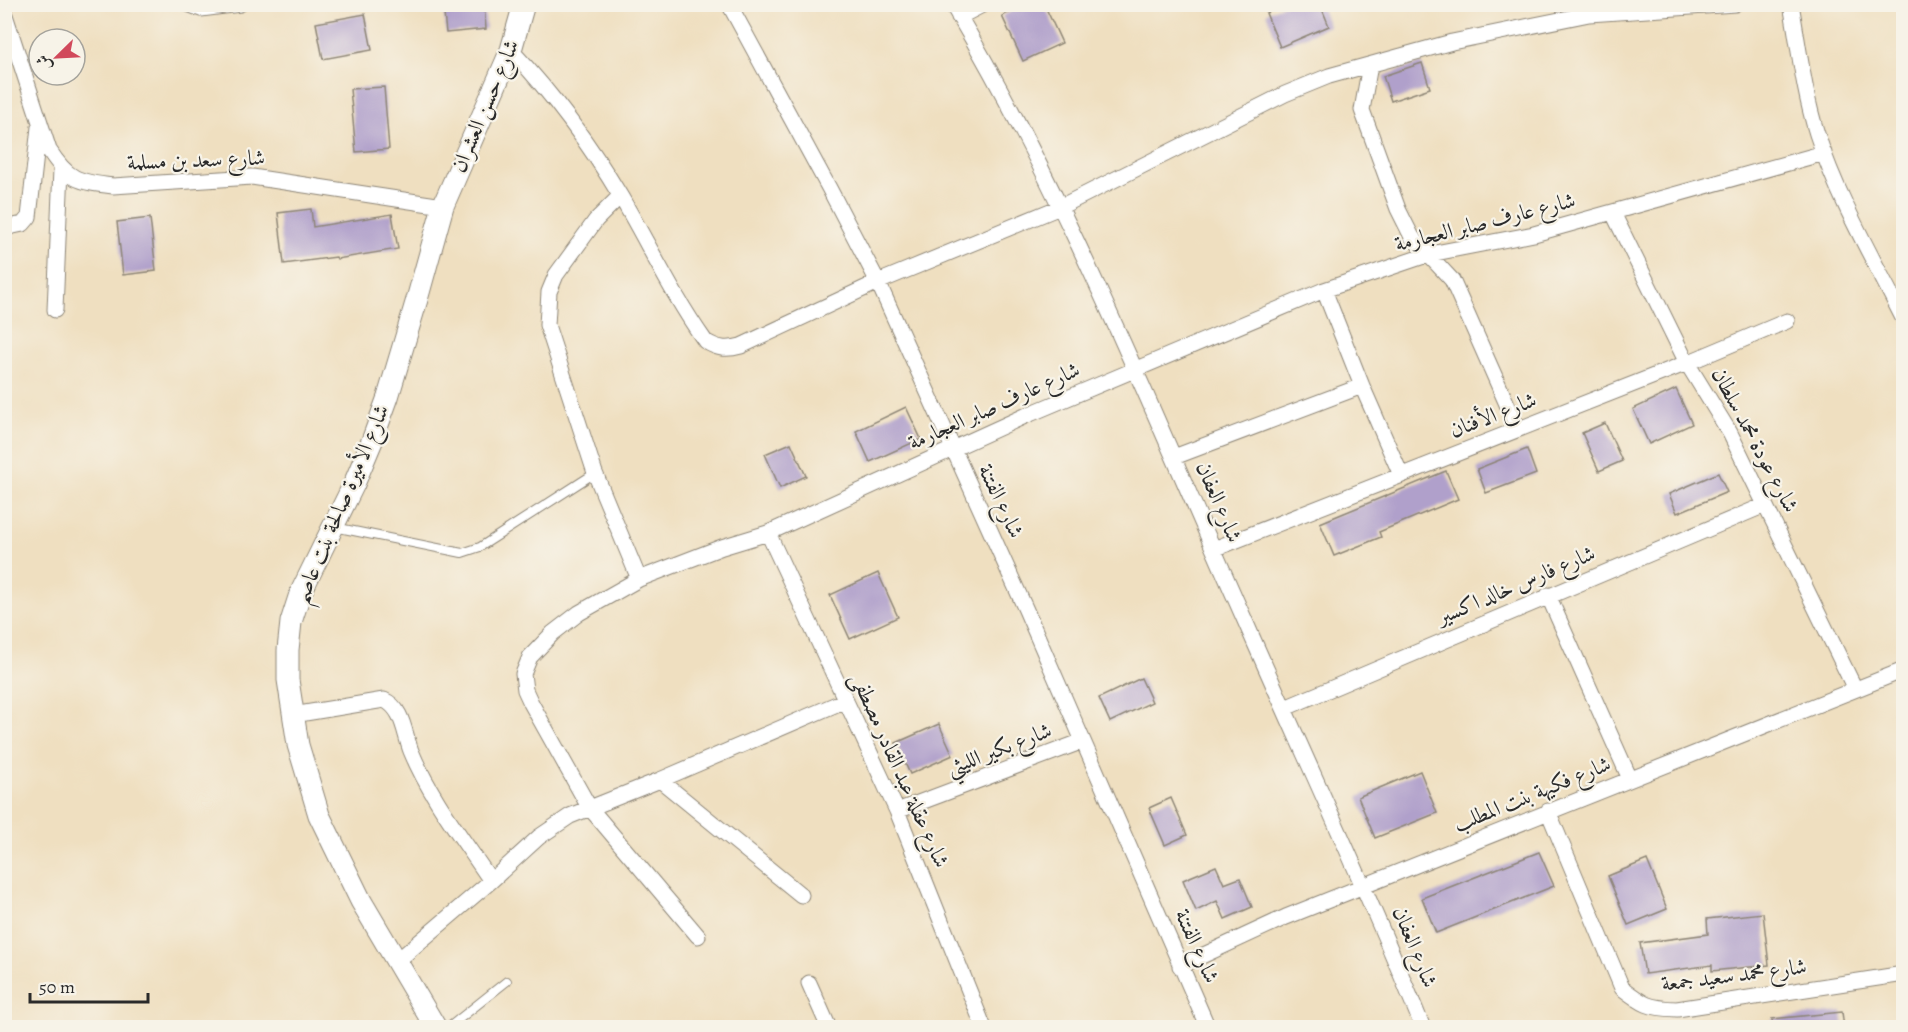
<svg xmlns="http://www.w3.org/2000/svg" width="1908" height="1032" viewBox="0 0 1908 1032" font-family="Alegreya,Amiri,serif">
  <rect width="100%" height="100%" fill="#f7f3e8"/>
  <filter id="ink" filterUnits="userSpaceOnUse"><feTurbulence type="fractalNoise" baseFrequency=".0167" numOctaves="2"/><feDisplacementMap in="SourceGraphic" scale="12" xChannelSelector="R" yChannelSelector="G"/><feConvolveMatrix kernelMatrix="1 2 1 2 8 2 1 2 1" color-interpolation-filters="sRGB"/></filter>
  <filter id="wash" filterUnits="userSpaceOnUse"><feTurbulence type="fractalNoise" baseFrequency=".008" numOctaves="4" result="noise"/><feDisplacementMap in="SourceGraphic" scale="24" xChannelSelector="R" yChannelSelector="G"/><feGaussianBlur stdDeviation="1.35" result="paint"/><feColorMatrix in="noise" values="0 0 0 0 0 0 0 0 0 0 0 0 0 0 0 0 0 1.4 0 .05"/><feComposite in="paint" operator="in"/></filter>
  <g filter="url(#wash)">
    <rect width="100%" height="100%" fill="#efdfc0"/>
    <g id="blocks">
      <path fill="#b0a0cb" d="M443,4H484L486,29L446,33Z
        M1028,4H1044L1062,43L1023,61L1002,16Z
        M1285,4H1320L1329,26L1280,47L1266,13Z
        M365,14L372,50L323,59L316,23Z
        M1422,63L1430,88L1391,101L1383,76Z
        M384,87L389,149L356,152L350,89Z
        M311,209L313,227L392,214L398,249L337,259L336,257L284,264L278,213Z
        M150,218L156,271L123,275L117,222Z
        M1676,389L1692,424L1649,444L1633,409Z
        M906,407L921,439L870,462L856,431Z
        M1605,423L1622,461L1599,471L1582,433Z
        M791,443L806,476L780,488L765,454Z
        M1527,449L1536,474L1486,493L1477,469Z
        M1446,471L1458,499L1379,532L1381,537L1334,556L1320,523Z
        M1718,473L1727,492L1677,513L1669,494Z
        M878,573L898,617L850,639L830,595Z
        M1141,678L1152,702L1110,722L1099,698Z
        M939,724L953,755L910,774L896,743Z
        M1420,771L1437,813L1375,838L1358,797Z
        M1171,798L1187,835L1165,845L1149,808Z
        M1539,852L1554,886L1436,933L1422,898Z
        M1647,860L1667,909L1628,925L1608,876Z
        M1216,866L1224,884L1240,878L1252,907L1225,919L1217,901L1196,911L1183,880Z
        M1763,913L1769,965L1712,971V965L1645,974L1640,943L1708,934L1707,919Z
        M1842,1012L1844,1028H1773L1772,1019Z"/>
    </g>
  </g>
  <g filter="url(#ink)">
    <use href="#blocks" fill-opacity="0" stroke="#8d8576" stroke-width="1.5"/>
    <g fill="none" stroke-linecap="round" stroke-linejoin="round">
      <g stroke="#8d8576" stroke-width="10">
        <path id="lane" d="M334,527L462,553L480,547L595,473
          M448,1028L507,981"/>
      </g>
      <g stroke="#8d8576" stroke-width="17">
        <path id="street" d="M188,4L201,9L240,4
          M729,4L829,188L878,282L1026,610L1208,1028
          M952,4C1069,201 1153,414 1246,623C1305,758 1368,891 1423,1028
          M1791,4C1799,48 1804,93 1817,134C1838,199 1874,260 1904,320
          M4,12L49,150C68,180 78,182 113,186L252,177L443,206
          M959,17L984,4
          M511,50C554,96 589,143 621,197C649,245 673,296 705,341C718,349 726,350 741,346L878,282L1060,207L1285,94L1329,76L1452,42L1589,14L1735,4
          M1370,65L1362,110L1398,209L1412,237L1452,280L1518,429
          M620,196L596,220L556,275L549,292L547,325L595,473L639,579
          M1613,213L1687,363L1730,433L1855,689
          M4,228L23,224L29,217L39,127
          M1324,290L1362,386L1401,475
          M55,310L61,169
          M1174,457L1362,386
          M768,533L897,811L984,1028
          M1214,549L1687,363L1787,321
          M1548,595L1630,779
          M1285,708L1765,505
          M293,715L384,700C403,708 404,733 411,751C430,797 463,839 491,881
          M660,780L801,895
          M897,811L1083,741
          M1548,811L1622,988C1644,1005 1648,1008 1677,1009L1904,974
          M698,936L589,807L531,703L525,690L523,674L530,657L553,633L579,613L639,579L722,547L768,533L1025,416L1324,290L1430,254L1534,234L1824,153
          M396,962L491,881L539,837L570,816L660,780L846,700
          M1180,966L1286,917L1904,670
          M809,983L829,1028"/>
      </g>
      <g stroke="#8d8576" stroke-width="23">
        <path id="secondary" d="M436,1028L361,901L319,815L298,745L288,680V650L291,622L300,594L354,484L372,441L388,397L418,296L443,206L511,50L524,4"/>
      </g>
      <use href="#lane" stroke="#fff" stroke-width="8"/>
      <use href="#street" stroke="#fff" stroke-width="15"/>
      <use href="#secondary" stroke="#fff" stroke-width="21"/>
    </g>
  </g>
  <g text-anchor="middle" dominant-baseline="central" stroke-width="4.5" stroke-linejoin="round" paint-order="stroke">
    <g font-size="22" fill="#2b2b2b" stroke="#f7f3e8">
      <text transform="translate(485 106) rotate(-67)">شارع حسن العشران</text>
      <text transform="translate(196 160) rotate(-2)">شارع سعد بن مسلمة</text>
      <text transform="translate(1485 222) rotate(-14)">شارع عارف صابر العجارمة</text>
      <text transform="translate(994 406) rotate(-24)">شارع عارف صابر العجارمة</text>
      <text transform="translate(1493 415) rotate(-21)">شارع الأفنان</text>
      <text transform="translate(1755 440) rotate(62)">شارع عودة محمد سلطان</text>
      <text transform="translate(1001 501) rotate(65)">شارع الفتنة</text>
      <text transform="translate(1219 502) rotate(67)">شارع العفان</text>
      <text transform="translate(341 504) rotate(-67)">شارع الأميرة صالحة بنت عاصم</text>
      <text transform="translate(1516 585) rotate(-23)">شارع فارس خالد اكسير</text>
      <text transform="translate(999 749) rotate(-21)">شارع بكير الليثي</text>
      <text transform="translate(900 770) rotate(66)">شارع عقلة عبد القادر مصطفى</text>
      <text transform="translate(1532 794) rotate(-22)">شارع فكيهة بنت المطلب</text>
      <text transform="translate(1197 946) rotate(66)">شارع الفتنة</text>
      <text transform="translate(1415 947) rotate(68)">شارع العفان</text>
      <text transform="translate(1734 975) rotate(-7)">شارع محمد سعيد جمعة</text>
    </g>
  </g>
  <rect width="1908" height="1032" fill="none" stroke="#f7f3e8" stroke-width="24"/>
  <g transform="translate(57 57) rotate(246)"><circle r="28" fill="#f7f3e8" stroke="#a5a39c" stroke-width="1.5"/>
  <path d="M0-4.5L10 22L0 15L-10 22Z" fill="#d1495b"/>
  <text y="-9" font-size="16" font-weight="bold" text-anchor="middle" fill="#2b2b2b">ش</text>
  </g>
  <path d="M30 993v9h118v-9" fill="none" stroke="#2b2b2b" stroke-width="3"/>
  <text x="39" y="993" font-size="18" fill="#2b2b2b" stroke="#f7f3e8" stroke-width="4.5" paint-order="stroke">50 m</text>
</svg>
